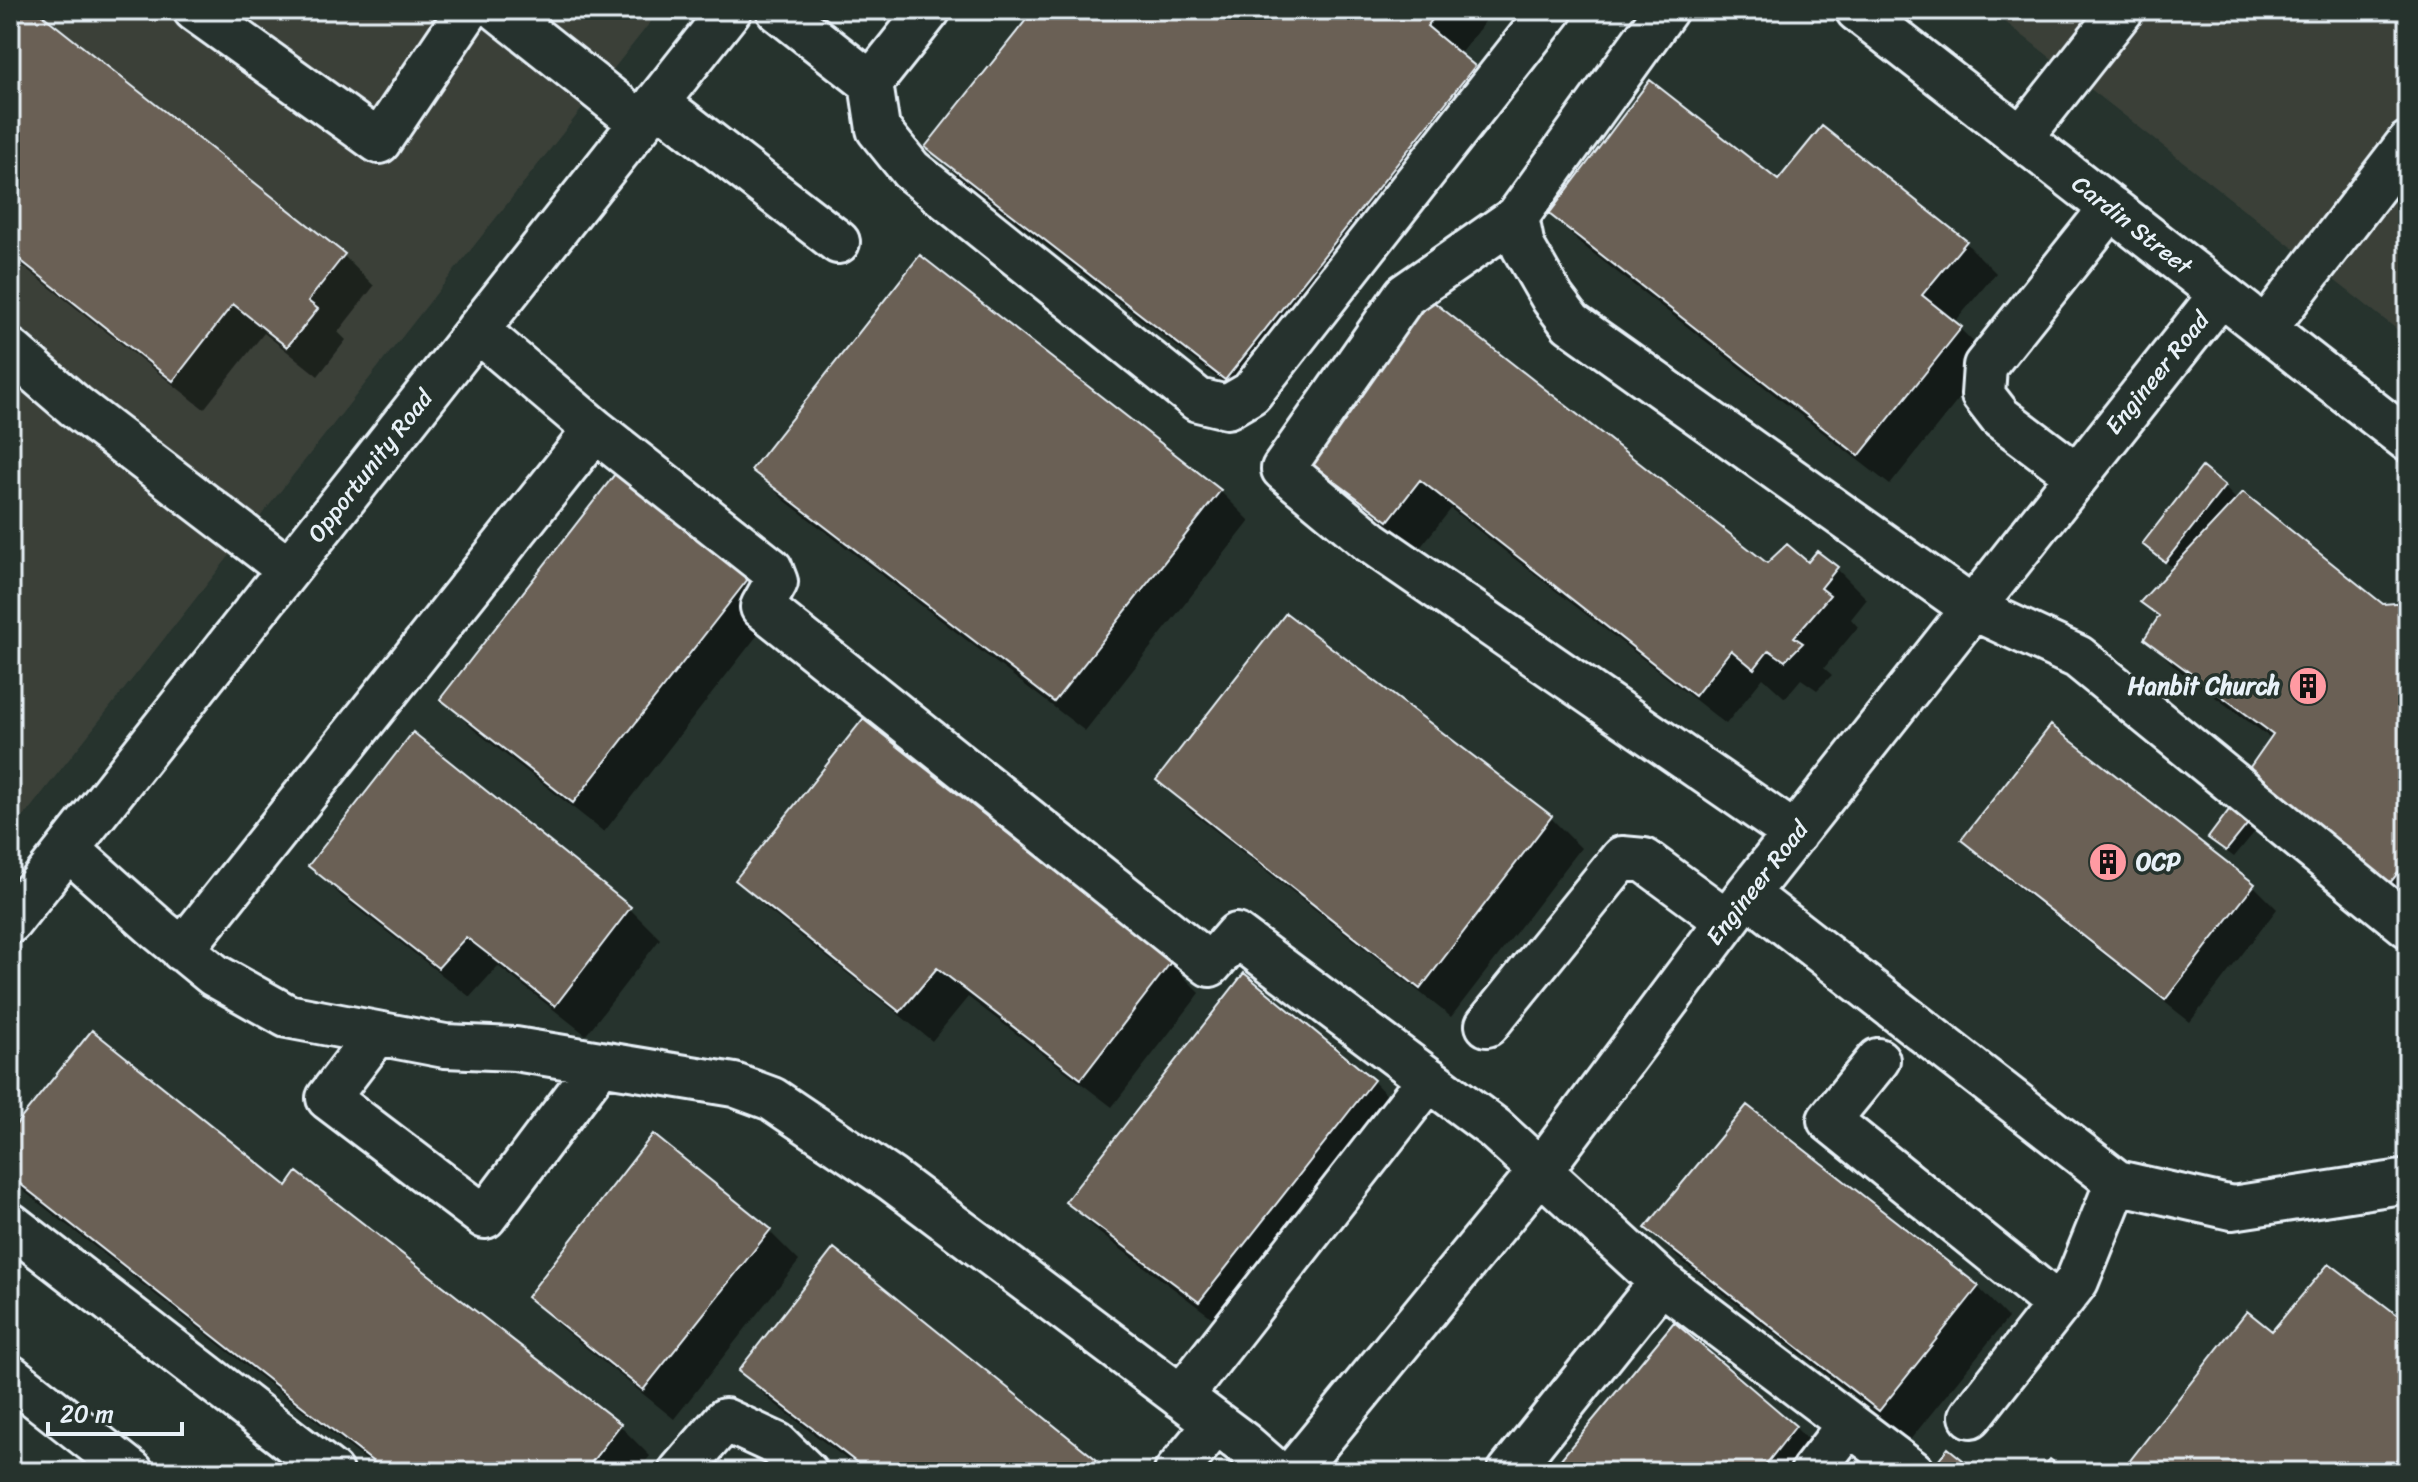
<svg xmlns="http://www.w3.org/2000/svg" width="2418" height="1482" viewBox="0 0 2418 1482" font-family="Sriracha,sans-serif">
  <rect width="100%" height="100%" fill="#26332d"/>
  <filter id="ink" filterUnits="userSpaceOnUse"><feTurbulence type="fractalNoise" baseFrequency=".0125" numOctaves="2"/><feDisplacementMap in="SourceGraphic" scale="16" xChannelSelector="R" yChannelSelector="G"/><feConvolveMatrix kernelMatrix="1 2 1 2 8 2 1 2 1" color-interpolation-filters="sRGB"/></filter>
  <g filter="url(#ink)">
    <path fill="#3a4039" d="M10,10H660L10,834Z
      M1990,10H2408V338Z"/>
    <path fill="#0007" d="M10,10H33L344,256L374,286L338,332L346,340L318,376L264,333L204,409L10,256Z
      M1036,10H1494L1459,55L1504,98L1257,409L958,177L928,146Z
      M1823,129L1966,243L1996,273L1954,323L1991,359L1890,485L1581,244L1551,214L1778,183Z
      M1430,302L1767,566L1809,564L1817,554L1837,569L1867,599L1851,619L1858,627L1824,668L1832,675L1817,690L1801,679L1785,698L1763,678L1726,724L1451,509L1419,549L1339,490L1309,459Z
      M754,469L1220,491L1250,521L1085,731L784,500Z
      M2224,487L2238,501L2382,606L2408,604V902L2283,797L2253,766L2272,739L2177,669L2147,638L2159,619L2143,602L2174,569L2145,544Z
      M747,580L777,610L604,832L473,729L443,699Z
      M1286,616L1551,818L1581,848L1451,1017L1189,810L1159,780Z
      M2051,728L2254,886L2277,909L2190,1022L1987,863L1964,840Z
      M413,734L630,909L660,939L586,1035L498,966L470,997L341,896L311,866Z
      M2233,809L2257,829L2234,857L2218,845Z
      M737,880L1170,963L1200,993L1112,1107L968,997L932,1041L768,910Z
      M1244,975L1373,1081L1403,1112L1230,1331L1098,1232L1068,1202Z
      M10,1135L288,1189L619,1425L650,1456L637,1472H381L21,1189L10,1178Z
      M1647,1228L1978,1287L2008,1318L1910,1440L1678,1258Z
      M769,1231L799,1261L674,1419L560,1327L530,1297Z
      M834,1251L1096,1462L1106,1472H863L771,1401L740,1371Z
      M1675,1325L1795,1427L1825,1457L1814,1472H1553Z
      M2408,1326V1472H2124L2272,1333Z"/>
    <path fill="#6a6054" stroke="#e8f1f8" stroke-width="2" d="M10,10H36L345,254L308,301L318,309L287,347L233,304L173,381L10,252Z
      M1034,10H1440L1427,26L1475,66L1225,380L925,147Z
      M1650,80L1778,180L1822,126L1967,241L1922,295L1962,327L1859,456L1549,214Z
      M920,255L1221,490L1054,702L751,470Z
      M1430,299L1767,563L1787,544L1808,562L1817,551L1838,567L1821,588L1830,595L1794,637L1803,643L1785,661L1769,650L1754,669L1731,650L1695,696L1420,480L1388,521L1306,460Z
      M2202,467L2225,486L2165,562L2142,544Z
      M615,474L748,579L573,803L440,699Z
      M2243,492L2383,604L2408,602V861L2389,884L2250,767L2273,734L2144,639L2159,616L2140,602Z
      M1286,613L1552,816L1420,989L1156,780Z
      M863,719L1171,962L1081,1079L937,968L900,1012L735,880Z
      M2051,725L2255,884L2165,1000L1961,840Z
      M413,732L631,907L555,1006L466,937L438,968L308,866Z
      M2232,806L2251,820L2226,851L2208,838Z
      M1244,973L1374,1080L1199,1302L1065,1202Z
      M92,1030L287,1186L297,1172L621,1424L584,1472H386L10,1176V1132Z
      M1747,1105L1979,1286L1879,1411L1645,1228Z
      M653,1134L771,1229L643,1390L527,1297Z
      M834,1248L1097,1460L1087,1472H869L738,1371Z
      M2329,1263L2408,1323V1446L2388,1472H2121L2247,1311L2272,1331Z
      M1674,1322L1796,1426L1760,1472H1550Z
      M1948,1448L1969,1465L1963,1472H1938L1933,1468Z
      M2050,1459L2067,1472H2039Z"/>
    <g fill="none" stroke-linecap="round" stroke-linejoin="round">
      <g stroke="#e8f1f8" stroke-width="48">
        <path id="minor" d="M195,10L379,142L468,10
          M499,10L641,123
          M778,10L871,83L878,129L911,170L1198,400L1227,407L1251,393L1551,10
          M1666,10L1517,217L1523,247L1553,299L1571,323L1972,608L2078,657L2408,926
          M1857,10L2408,440
          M871,83L929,10
          M657,102L838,242
          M2021,138L2122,10
          M1517,217L1405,295L1283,469L1371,542L1795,834
          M2266,328L2408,143
          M477,330L595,430L771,569L776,582L762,607L1210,965L1236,935L1494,1128L1661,1282L1913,1472
          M10,350L75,406L288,569
          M2077,475L2000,417L1983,395L1985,366L2111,208
          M68,849L159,930L214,975L287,1016L445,1046L515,1049L734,1085L772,1099L891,1179L1244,1444L1276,1472
          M1747,894L2117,1182L2232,1208L2408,1181
          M10,922L730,10
          M182,950L595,430
          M1487,1025L1622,858L1644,860L1727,921
          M377,1034L328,1098L485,1217L600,1064
          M1878,1060L1829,1120L2058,1305
          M10,1224L331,1472
          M10,1376L132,1472
          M1181,1397L1429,1079
          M1971,1416L2077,1281L2117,1182
          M680,1472L725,1420L777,1444L806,1472
          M1176,1472L1216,1423
          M1294,1472L1541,1170L1747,894L2221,294
          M1509,1472L1661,1282
          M1812,1472L1849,1424"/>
      </g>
      <use href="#minor" stroke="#26332d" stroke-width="42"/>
    </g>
  </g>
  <defs>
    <g id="building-disc" transform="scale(2)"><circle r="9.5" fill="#ff9aa2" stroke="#26332d"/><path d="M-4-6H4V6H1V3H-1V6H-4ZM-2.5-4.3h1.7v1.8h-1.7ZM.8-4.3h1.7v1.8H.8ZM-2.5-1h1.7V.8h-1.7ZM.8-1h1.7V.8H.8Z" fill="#111"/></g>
  </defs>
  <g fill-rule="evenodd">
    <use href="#building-disc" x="2308" y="686"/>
    <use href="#building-disc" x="2108" y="862"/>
  </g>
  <g text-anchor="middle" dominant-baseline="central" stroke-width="7" stroke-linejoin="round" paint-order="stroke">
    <g font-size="24" fill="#e8f1f8" stroke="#26332d">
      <text transform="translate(2132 225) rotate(38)">Cardin Street</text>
      <text transform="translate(2157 373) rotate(-51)">Engineer Road</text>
      <text transform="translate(370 466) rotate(-52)">Opportunity Road</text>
      <text transform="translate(1757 883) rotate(-52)">Engineer Road</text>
    </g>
    <g font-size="24" font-weight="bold" fill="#e8f1f8" stroke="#26332d" text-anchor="end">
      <text x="2280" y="686">Hanbit Church</text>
      <text x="2136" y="862" text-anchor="start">OCP</text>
    </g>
  </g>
  <rect width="2418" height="1482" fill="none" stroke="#26332d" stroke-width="40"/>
  <rect x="20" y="20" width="2378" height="1442" fill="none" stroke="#e8f1f8" stroke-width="3" filter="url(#ink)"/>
  <path d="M48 1422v12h134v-12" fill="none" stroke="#e8f1f8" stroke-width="4"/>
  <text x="60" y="1422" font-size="24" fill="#e8f1f8" stroke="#26332d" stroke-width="6" paint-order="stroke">20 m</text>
</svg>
